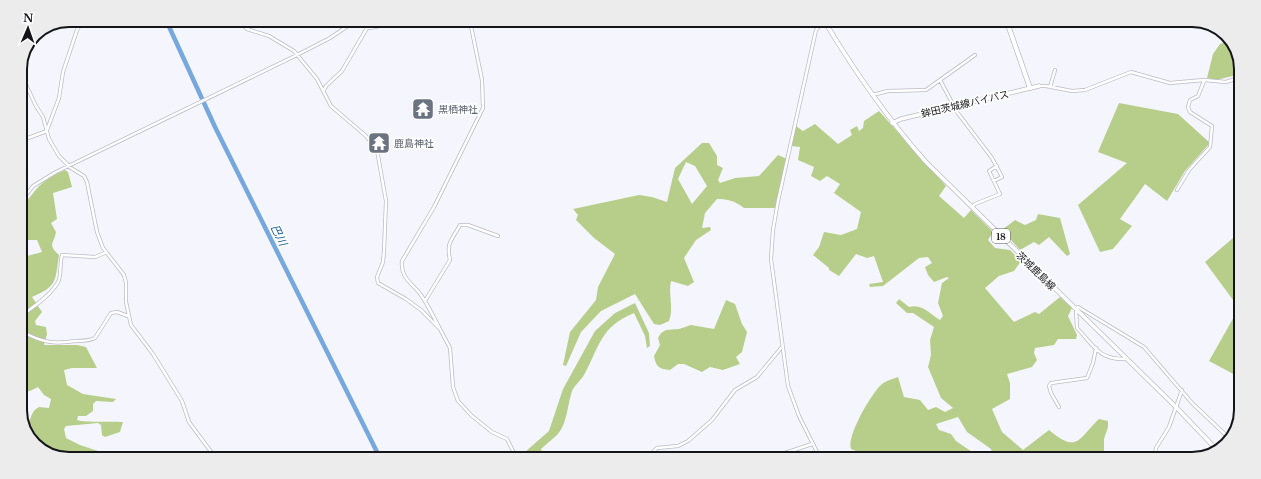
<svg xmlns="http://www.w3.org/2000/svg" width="1261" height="479" viewBox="0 0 1261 479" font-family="'Libre Baskerville','Noto Sans JP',serif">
  <rect width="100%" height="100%" fill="#f5f6fd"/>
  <path fill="#b6ce89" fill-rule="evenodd" d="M1226,42H1232L1241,66V74L1216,80L1207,78L1213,54L1220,44Z
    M1119,103L1178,114L1210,143L1185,171L1167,201L1145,184L1120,219L1132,226L1113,249L1100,252L1078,205L1127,163L1098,152Z
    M879,111L946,186L939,196L964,218L971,210L993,232L988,240L995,248L1010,250L1021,261L1014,271L999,276L985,288L1014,322L1035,312L1039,314L1060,297L1072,308L1068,316L1077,335L1076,339H1058L1054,345L1035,348L1034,353L1037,360L1032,367L1007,374L1010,383V399L992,409L1002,432L1023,450L1049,430C1078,454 1078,439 1099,419L1108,421V427L1104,439V459H994L991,449L967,432L958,417L936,424L939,430L951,434L956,441L975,454L977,458H871L866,455L851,449C846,437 871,394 881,385C885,381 893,379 898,377L904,397L920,400L928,410L936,407L945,412L953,408L941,398L928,367L931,355L930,340L934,327L913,313H907L896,303L899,299L909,307C922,303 930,314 940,320L943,316L938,303L942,283L949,278L947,277L934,282L928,275L925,267L932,263L928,257L919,258L883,286L870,287L869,284L883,282L874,256L867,258L856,254L839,276L829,270V268L813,255L819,247L824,232L841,235L857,229L861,212L834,193L840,184L827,176L820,181L811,176L814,167L798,160L800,147L792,146L796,126L803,131L815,124L838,144L852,135L850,130L857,126L859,131L863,128L864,121Z
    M702,143H709L717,156V165L723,168L718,180L720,183L735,178L759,176L778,155L787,159L776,208H744C735,201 728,199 717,199L705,213L702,228L710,227L711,230L696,240L684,258L694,282L688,286L671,281C668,294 674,308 669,321L660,325L654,324L635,294L601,311L581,332L566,366L563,365L570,332L596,300L598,287L615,254L594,238L576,220L578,215L573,209L639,195L652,197L667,202L675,168ZM686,162L695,166L707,186L692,204L678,179Z
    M65,170L68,172L72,187L53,193L57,219L51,223L56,232C54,244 47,244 59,255C55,281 58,286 32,297L42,312L35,321L36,325L46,327L47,334L44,345H77L86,347L97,368H72L64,370L67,385L83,394L116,399L113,402L96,401L93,404V411L86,416H78L77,420C87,423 111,421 123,422L120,432L105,437L102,435L101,425L98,423L66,426L64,429L66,438L80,445L107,454L128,456H82L68,454L53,456C38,445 23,441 30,420C32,414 33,410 39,407L49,408L51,399L44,395L38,387L30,391L20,392V258L42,252L37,240H27L20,237V209L39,186L50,177Z
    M1038,214L1060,218L1070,254L1067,256L1049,237L1039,245L1034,242L1020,250L1002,230L1015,220L1025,225L1036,220Z
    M1240,232L1239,377L1209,361L1239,308L1205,262Z
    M726,300L735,304L742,324L747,332L742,352L736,357L740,364L723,370L710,367L702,372L684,364H678L670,370C659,369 656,367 654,356L660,345L658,338L661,333L666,330L679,329L691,325L714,329Z
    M635,303L649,333L650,346L647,348L645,336L634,313C600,327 600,346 584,375C581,380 576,384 573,389C567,403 568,424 557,435C552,440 546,444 541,449L543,457H525V452L549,431L563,389L595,331L615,313Z"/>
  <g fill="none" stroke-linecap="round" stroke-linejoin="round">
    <path stroke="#76a7dd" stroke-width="4.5" d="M166,20L215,127L377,452"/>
    <g stroke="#babbc6" stroke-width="4">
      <path id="minor" d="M238,20L247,29L269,36L294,51L317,79L331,106L366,136L377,150L386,201L384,251L383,262L377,277L378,283L406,299L421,310L440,329L450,348L453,387L458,401L472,416L492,432L507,439L516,457
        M20,72L36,106L43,117L49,139L59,156L71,168L84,176L87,182L97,232L103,248L124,275L126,283V302L131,325L153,354L182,401L189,422L215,457
        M940,80L957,112L992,158L1002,177L994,181
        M1039,86H1046L1072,91L1085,90L1131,72L1170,83L1204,80L1226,82L1241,77
        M1050,87L1055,70
        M324,90L326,86L342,71L367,28L377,27L384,21
        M872,95L888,91L926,90L975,55
        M47,130L59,98L63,72L77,30L82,22
        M20,141L47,131
        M1177,190L1189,170L1210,147L1212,126L1190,112L1188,107L1190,100L1198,96L1204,81
        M20,203L33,186L56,172L297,55L330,38L355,21
        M972,207L975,204L1000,194L989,171L997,166
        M425,301L450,260C446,242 452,240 460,225H468L498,236
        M1076,309L1078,307L1144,347L1192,403L1229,438
        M1076,310L1077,328C1094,346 1099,360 1126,359
        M439,327C433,316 428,305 421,295C413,284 400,278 402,261L434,207L483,108L482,80L470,21
        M23,332L21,316C33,307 53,294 59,280C61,273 60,263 62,255L95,257L105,253
        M20,334L23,332C43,343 54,344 76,341C83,341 89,341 95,338L111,313L117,312L128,316
        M1059,407L1051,393L1049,386L1051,383L1087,378L1093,363L1096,348
        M647,458L657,448L678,446L688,441L712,420L735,390L757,377L781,348
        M770,458L812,444
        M820,458L799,416L788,386L771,259L773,230L778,201L816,30L823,22
        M1154,459L1156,448L1169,427L1182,390"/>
    </g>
    <g stroke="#babbc6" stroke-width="5">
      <path id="major" d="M825,22C855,72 887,118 926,162L1176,407L1218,451
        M892,123L901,119L1039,86"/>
    </g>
    <g stroke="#babbc6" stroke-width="5.5">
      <path id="highway" d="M1007,22L1030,88"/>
    </g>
    <use href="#minor" stroke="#fff" stroke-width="2.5"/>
    <use href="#major" stroke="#fff" stroke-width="3.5"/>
    <use href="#highway" stroke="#fff" stroke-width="4"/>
  </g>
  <defs>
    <g id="temple-square" transform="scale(1.15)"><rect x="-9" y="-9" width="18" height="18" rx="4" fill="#6b7280" stroke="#fff"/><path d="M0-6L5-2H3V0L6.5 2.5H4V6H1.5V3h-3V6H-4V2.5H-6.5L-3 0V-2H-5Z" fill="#fff"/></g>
  </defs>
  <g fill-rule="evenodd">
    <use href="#temple-square" x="423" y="109"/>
    <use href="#temple-square" x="379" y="143"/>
  </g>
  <g text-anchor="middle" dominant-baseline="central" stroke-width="3.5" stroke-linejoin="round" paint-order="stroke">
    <rect fill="#fff" stroke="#5b5b5e" stroke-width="1" x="992" y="229" width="18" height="14" rx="3"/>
    <g font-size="9" font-weight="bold" fill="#151519">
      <text x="1001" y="236">18</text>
    </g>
    <g font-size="10" fill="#151519" stroke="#fff">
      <text transform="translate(965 104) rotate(-13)">鉾田茨城線バイパス</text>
      <text transform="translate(1036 271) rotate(44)">茨城鹿島線</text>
    </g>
    <g font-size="10" fill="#5b616d" stroke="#fff" text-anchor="start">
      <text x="438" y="109">黒栖神社</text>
      <text x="394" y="143">鹿島神社</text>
    </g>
    <g font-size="11" font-style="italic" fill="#125899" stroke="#fff">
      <text transform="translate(279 235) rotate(64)">巴川</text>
    </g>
  </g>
  <path d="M0 0H1261V479H0ZM69 27H1192A42 42 0 0 1 1234 69V410A42 42 0 0 1 1192 452H69A42 42 0 0 1 27 410V69A42 42 0 0 1 69 27Z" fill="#ececed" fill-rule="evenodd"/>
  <path fill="none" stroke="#151519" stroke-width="2" d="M69 27H1192A42 42 0 0 1 1234 69V410A42 42 0 0 1 1192 452H69A42 42 0 0 1 27 410V69A42 42 0 0 1 69 27Z"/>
  <g transform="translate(28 28) rotate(2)" stroke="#ffffff" stroke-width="3" paint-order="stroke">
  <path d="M0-3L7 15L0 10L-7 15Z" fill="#151519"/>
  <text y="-6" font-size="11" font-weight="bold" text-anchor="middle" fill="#151519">N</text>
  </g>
</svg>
